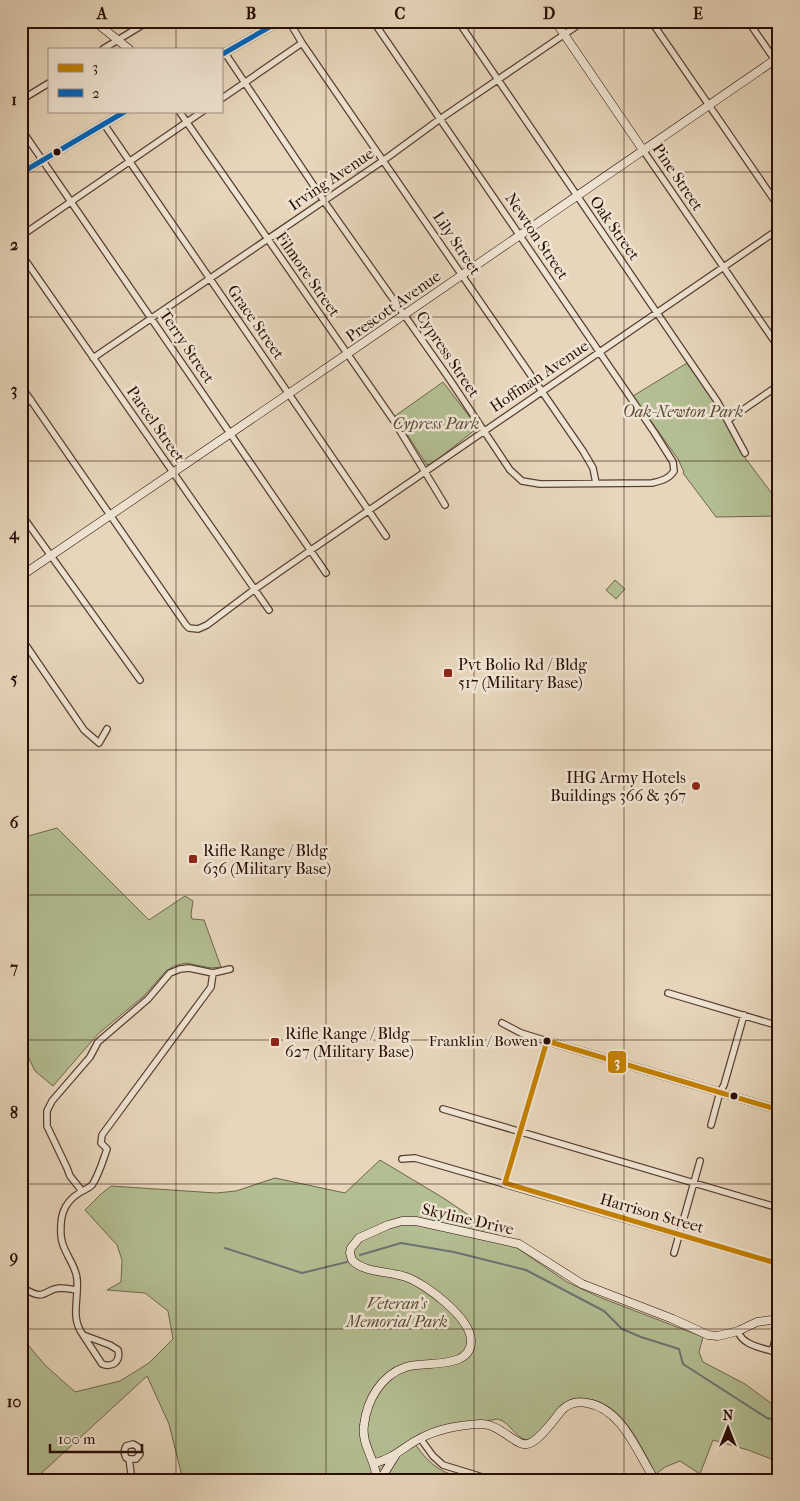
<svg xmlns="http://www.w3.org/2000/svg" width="800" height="1501" viewBox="0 0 800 1501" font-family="'IM FELL French Canon',serif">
  <rect width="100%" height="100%" fill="#e7d6bb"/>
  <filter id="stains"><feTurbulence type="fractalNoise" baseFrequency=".004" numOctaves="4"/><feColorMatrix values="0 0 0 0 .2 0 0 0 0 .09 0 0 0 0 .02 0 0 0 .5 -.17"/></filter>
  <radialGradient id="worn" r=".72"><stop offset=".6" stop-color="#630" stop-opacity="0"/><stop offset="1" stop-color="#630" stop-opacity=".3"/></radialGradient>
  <path fill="#b3be92" stroke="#6e664b" d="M687,363L714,402L743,455L779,503V516L716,517L683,473L684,472L678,459L633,396Z
    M443,382L476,425V429L433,463L427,465L395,416Z
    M615,580L625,589L616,599L606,590Z
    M57,828L149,920L185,896L193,901L191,914L192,919L204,920L221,967L211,968L186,963L174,966L166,971L144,996L98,1034L53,1086L35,1071L21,1042V838Z
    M380,1160L445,1199L567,1282L599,1297L703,1337L699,1352L703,1362L745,1384L779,1409V1462L748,1450L713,1440L700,1474L680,1461L665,1467L656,1474C640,1446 624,1404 588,1399C577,1397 571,1398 563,1405C552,1414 540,1436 527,1440C514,1437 510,1422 498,1419L435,1428L412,1439C421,1454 433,1468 450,1474L451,1480H183L169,1424L147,1376L34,1480H21V1343L29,1346L45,1365L75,1392L120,1381L149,1363L173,1339L168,1311L145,1293L107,1290L121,1282L122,1260L117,1245L85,1210L100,1195L111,1186L216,1193L236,1191L275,1178L345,1193Z"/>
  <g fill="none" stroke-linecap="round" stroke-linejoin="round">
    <path stroke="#6d7272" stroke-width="2" d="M225,1248L302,1273L347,1262
      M360,1255L401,1243L454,1252L526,1270L604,1311L622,1329L641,1337L679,1349L683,1364L767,1418L779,1421"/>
    <g stroke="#583f32" stroke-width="8">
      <path id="street" d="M289,21L302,43L583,451L593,468L596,483
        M458,21L717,401L745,453
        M651,21L779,207
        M748,21L779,66
        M21,22L22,21
        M103,49L149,21
        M225,53L324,201L448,377L510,470L522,481L540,484L652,483C661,481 669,479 674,471L673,462L654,432L373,21
        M221,99L302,43
        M21,100L49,83
        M179,111L394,421L445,505
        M104,124L386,536
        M21,129L326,573
        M643,150L779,348
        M21,236L203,111
        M21,254L269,610
        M93,358L384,160L440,119L584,21
        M21,386L186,625L189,628L198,629L207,625L255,589L311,550L779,229
        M21,406L31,400
        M728,420L779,385
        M21,514L140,680
        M21,638L84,730L99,743L107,729
        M668,993L779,1026
        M502,1023L521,1033L547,1041L505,1183
        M443,1109L779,1208
        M711,1125L720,1092L724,1085L744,1015
        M402,1159L415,1158L779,1264
        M82,1191L70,1176L67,1168L47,1126V1111L52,1101L90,1057L98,1042L148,999L170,973L180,969L189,968L213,973L230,969
        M674,1253L700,1161
        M21,1277L25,1289C46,1302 44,1289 60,1288C65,1288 71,1289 76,1290
        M738,1331C743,1347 765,1348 779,1353
        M83,1335L102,1364C112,1368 121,1362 118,1350L110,1345L83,1335C70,1317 79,1300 77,1279C76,1264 62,1252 61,1236C60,1218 62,1204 79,1193C83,1190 88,1189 92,1185C99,1175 103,1160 107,1149L101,1143L102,1135L211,987L213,973
        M772,1351L779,1327
        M420,1438L433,1456L443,1465L492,1480
        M129,1459H136L140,1454L138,1447L133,1444L126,1446L124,1452L126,1458L129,1459L132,1480"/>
    </g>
    <g stroke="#290d04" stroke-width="9">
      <path id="secondary" d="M94,21L129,49
        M555,21L643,150
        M221,55L280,21
        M21,173L126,111
        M21,576L347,354L779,57
        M547,1041L779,1110
        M375,1463C395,1458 404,1446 421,1438C438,1429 461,1425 480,1424C499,1423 517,1447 527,1444C539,1442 554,1419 562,1410C569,1403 577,1401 587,1403C623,1409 637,1453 655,1480
        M377,1480C376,1460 361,1445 364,1425C367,1400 381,1375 406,1367C424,1361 471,1370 471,1341C471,1318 426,1284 406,1277C389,1271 364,1273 352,1260L350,1253L351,1248L359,1238L388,1225L402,1221H416L519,1244L582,1284L673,1319L708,1335L718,1336L738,1331L757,1322L779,1319
        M380,1480L395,1456"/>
    </g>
    <use href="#street" stroke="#efe4d3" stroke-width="5.5"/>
    <use href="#secondary" stroke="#efe4d3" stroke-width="8"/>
    <g stroke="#efe4d3" stroke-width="9">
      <path id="bus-1" d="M779,1110L547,1041L505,1183L779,1264"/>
    </g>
    <g stroke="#efe4d3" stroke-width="9">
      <path id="bus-2" d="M221,55L280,21
        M21,173L126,111"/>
    </g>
    <use href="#bus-1" stroke="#c48001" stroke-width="5"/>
    <use href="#bus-2" stroke="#0065bd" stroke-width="5"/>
  </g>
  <path fill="none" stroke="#290d04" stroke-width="1" stroke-opacity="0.55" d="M176,21V49M326,21V1480M474,21V1480M624,21V1480M176,111V1480M21,172H779M21,317H779M21,461H779M21,606H779M21,750H779M21,895H779M21,1040H779M21,1184H779M21,1329H779"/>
  <g fill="#290d04" stroke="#efe4d3" stroke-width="2">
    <circle cx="57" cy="152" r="4.5"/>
    <circle cx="547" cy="1041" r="4.5"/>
    <circle cx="734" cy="1096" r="4.5"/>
  </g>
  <g fill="#8f2418" stroke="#efe4d3" stroke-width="2">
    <rect x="443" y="668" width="10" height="10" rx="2.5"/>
    <circle cx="696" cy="786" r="5"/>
    <rect x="188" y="854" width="10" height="10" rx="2.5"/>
    <rect x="270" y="1037" width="10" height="10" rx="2.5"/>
  </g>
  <g text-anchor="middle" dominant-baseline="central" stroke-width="5" stroke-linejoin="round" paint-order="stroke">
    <g font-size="15" fill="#290d04" stroke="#efe4d3" text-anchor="end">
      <text x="538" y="1041">Franklin / Bowen</text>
    </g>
    <g font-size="16" fill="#290d04" stroke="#efe4d3">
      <text transform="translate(678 177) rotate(56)">Pine Street</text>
      <text transform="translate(331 179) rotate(-34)">Irving Avenue</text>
      <text transform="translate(615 228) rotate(55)">Oak Street</text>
      <text transform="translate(537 236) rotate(56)">Newton Street</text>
      <text transform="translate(457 243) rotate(56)">Lily Street</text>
      <text transform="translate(308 274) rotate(55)">Filmore Street</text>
      <text transform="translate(393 306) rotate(-35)">Prescott Avenue</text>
      <text transform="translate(256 322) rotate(55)">Grace Street</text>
      <text transform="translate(187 346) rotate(56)">Terry Street</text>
      <text transform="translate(448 354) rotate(56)">Cypress Street</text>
      <text transform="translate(539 376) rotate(-34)">Hoffman Avenue</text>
      <text transform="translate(156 424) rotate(55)">Parcel Street</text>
      <text transform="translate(652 1213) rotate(16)">Harrison Street</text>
      <text transform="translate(468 1219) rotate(13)">Skyline Drive</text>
    </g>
    <g font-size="16" font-style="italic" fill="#594b36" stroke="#efe4d3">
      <text x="683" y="411">Oak-Newton Park</text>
      <text x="436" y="423">Cypress Park</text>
      <text x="397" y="1303">Veteran's<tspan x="397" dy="18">Memorial Park</tspan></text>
    </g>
    <g font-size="16" fill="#290d04" stroke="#efe4d3" text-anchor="start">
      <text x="458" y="664">Pvt Bolio Rd / Bldg<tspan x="458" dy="18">517 (Military Base)</tspan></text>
      <text x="686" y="777" text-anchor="end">IHG Army Hotels<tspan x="686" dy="18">Buildings 366 &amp; 367</tspan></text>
      <text x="203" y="850">Rifle Range / Bldg<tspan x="203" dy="18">636 (Military Base)</tspan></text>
      <text x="285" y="1033">Rifle Range / Bldg<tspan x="285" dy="18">627 (Military Base)</tspan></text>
    </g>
  </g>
  <rect stroke="#efe4d3" stroke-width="2" x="607" y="1050" width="20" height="24" rx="5" fill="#c48001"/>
  <g font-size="14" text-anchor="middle" font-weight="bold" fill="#fff">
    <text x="617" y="1067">3</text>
  </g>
  <rect width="800" height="1501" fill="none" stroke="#e7d6bb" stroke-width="55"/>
  <rect x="48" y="48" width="175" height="65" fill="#efe4d3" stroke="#a08e80"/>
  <rect x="58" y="64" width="25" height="8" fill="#c48001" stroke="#a08e80"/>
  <text x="92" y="72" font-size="15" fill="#290d04">3</text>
  <rect x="58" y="89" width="25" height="8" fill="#0065bd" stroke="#a08e80"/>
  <text x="92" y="98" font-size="15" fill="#290d04">2</text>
  <g transform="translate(728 1428)" stroke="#efe4d3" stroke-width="4" paint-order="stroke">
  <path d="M0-4L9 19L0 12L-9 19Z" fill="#290d04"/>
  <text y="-8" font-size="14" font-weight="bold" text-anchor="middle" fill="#290d04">N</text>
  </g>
  <path d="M50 1444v8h92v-8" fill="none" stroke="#290d04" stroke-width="2.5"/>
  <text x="58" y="1444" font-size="15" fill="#290d04" stroke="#efe4d3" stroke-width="4" paint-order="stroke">100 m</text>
  <rect x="28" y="28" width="744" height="1446" fill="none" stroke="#290d04" stroke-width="2"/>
  <g font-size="16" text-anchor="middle" font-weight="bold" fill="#290d04">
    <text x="102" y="19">A</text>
    <text x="251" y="19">B</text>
    <text x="400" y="19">C</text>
    <text x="549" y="19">D</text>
    <text x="698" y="19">E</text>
    <text x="14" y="105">1</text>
    <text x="14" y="250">2</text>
    <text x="14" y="395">3</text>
    <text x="14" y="539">4</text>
    <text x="14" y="684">5</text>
    <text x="14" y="828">6</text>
    <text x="14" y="973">7</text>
    <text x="14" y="1118">8</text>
    <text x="14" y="1262">9</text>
    <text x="14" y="1407">10</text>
  </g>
  <rect width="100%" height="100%" filter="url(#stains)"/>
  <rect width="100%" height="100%" fill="url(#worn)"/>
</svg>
